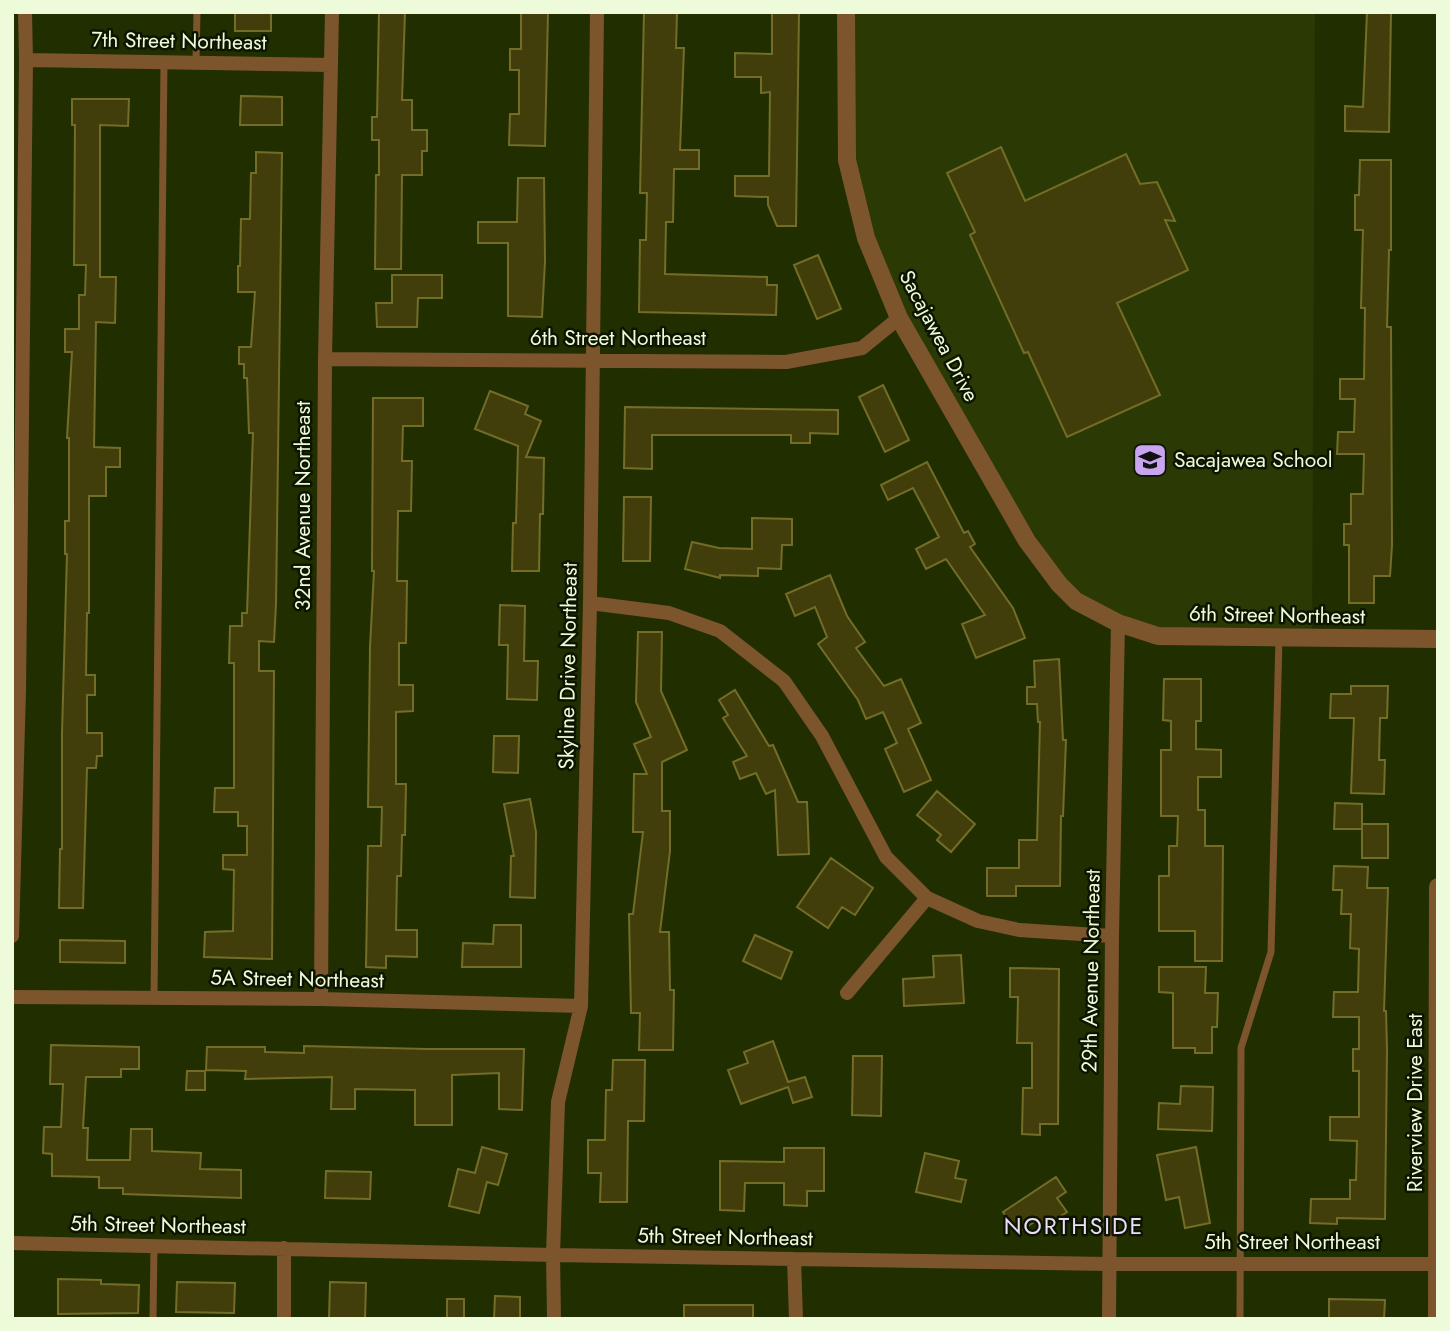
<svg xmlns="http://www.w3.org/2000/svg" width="1450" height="1331" viewBox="0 0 1450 1331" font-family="Jost,sans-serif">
  <rect width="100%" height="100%" fill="#212f00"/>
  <path fill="#2b3a04" d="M846,12H1315L1312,638L1158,636L1076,601L899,318L847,160Z"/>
  <path fill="#423e0b" stroke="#736d28" stroke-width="2" d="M235,12H271V31H235Z
    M379,12H405L402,100H412V130H427V151H422V175H402L401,269H375L376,175H379V140H372V117H377Z
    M521,12H548L545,146L509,145L510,114H519V70H510V49H521Z
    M644,12H677L676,48H684L680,150H699V169H674L673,222H666L665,274L767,277V285H777L776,315L639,312L640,240H646L647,193H640Z
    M772,12H799L796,226H777L768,205V197L735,196V176H769L770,92L761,93V77H735V53L772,54Z
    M1367,12H1391L1389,132L1345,131V106L1363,107Z
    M241,96L282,97V125H240Z
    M72,99H129L128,126L100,125V277H116L115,323L96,322L94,447L120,448V467H106V496H89V613H87L86,675H95V695H87V733H102V756H97L96,768H87L83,908H59L60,849H62V733L67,554H65V521H69V438H67L72,352H65V329H79V295H85L86,265H74L75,125H72Z
    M1001,147L1025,201L1126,154L1140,184L1157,182L1175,221L1165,220L1188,270L1117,303L1160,395L1067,437L1028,352L1024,353L970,235L975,232L947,173Z
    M256,152L282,153L276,604L274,642L259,641V671H274L272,959L204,957L205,932L233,931L234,870L223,869V855H247V826H238V812H214L215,788H234V663H229L230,626H242V613H247L253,433H249L247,378H244V364H239V347H251L255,292H238V266H240L241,219H250L251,173H256Z
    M1360,160H1391V250H1389L1387,327H1391L1392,545L1390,576H1374V603H1349V545H1344V524H1351V494H1363L1364,454H1337L1338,432H1354L1355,399H1340V379H1364L1365,308H1361L1363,230H1355V195H1359Z
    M518,178H544L545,261L542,317L508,316V243H478V222H517Z
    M818,255L841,309L817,319L794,265Z
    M392,275H442V298H418L417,327H377L376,303H392Z
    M883,385L909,440L885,452L859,397Z
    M490,391L528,406L525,414L541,421L526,457L544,458L543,514H540L539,571H512L513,523H516L518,446L475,429Z
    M373,398H423V426H403L402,461H412L411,511H398L397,581H407L406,643H399V685H413V711L396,712V784H406L405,835H402L401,876H397L396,930H417V957L386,956V968L366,967L368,846H381L382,807H368L370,647L374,571H372Z
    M625,407L838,410V434L810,433V443H791V435H652V469L624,468Z
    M927,462L964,533L968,531L975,544L970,547L1013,608L1025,638L976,658L962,624L985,615L946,559L926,569L916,549L939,537L913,488L888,500L881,485Z
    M624,497H651L650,561H623Z
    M752,518L792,519V545H782L781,569L758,568V576L720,575V578L685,569L692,542L719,548L752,549Z
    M830,575L847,616L865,642L856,648L884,686L901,679L921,723L908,729L931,780L904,792L885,749L897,743L883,712L866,719L858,700L818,644L827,637L815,607L795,616L786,594Z
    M500,605L525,606L524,661H538L537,700L507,699L508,645H499Z
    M638,632H662L661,691L687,750L662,762V811H670V851L660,932H669L670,990H674L673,1050H639L640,1013H631L629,914H633L643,832H633L634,774H647L634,744L651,737L636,702Z
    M1059,659L1063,740H1066L1063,816H1061L1060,886H1016V896H987V868H1019V840H1037L1040,722H1038L1037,704H1027V687H1035L1034,661Z
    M1164,679H1201V721H1196V749L1221,750V777H1198V810H1205V846H1223L1222,961H1195V931H1159V876H1169V846H1177L1178,816H1161V750H1171V721L1163,720Z
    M1351,686H1388L1387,718H1380L1379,760H1385L1384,794L1351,793L1354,718H1330L1331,694H1351Z
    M735,690L769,746L773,745L798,802H807L809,854L778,855L775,790L766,794L756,773L740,779L733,762L747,756L723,718L728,715L719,700Z
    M494,736H519L518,773L493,772Z
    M937,791L975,824L951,852L937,840L941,835L917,815Z
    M530,799L536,832L535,898L510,897L511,856H514L504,804Z
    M1335,803L1362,804V829H1334Z
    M1362,824H1388V858H1362Z
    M831,858L873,888L855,915L842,907L828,928L797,907Z
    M1334,866L1368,867L1367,888H1388L1384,1011H1386L1387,1050L1385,1219L1337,1218V1224L1310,1223L1311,1199H1350V1180H1356L1357,1141L1330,1140V1117H1359V1071H1353V1049H1359V1017H1333L1334,992H1358L1359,949L1350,948L1351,914H1341L1342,890H1333Z
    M494,925H521V967H462L463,943L493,944Z
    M755,935L792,952L781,979L743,961Z
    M60,940L125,941V963L60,962Z
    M961,955L964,1003L904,1006L903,979L934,977L933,956Z
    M1159,967H1206L1205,993H1218L1217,1027H1212V1053H1195V1048H1173V993L1159,992Z
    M1010,968L1059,969L1058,1124H1040V1135L1022,1134L1023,1088H1032V1043H1017L1018,997H1010Z
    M773,1041L788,1082L805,1077L812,1097L793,1103L788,1087L741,1104L728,1070L748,1063L744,1052Z
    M51,1045L139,1047V1069H121V1077H86L83,1128H88L87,1160H130L131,1129H152V1151L201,1153L200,1169L241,1170V1198L123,1194V1188H99V1177L52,1176V1154L43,1153L44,1127H61L63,1084H50Z
    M304,1046L426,1049H524L522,1110L499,1109V1073L452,1075V1125H415V1090L355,1089V1109H331L332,1077L245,1079L246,1071L206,1070L207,1047H265V1052L304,1053Z
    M853,1056H882L881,1116L852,1115Z
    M613,1060H645L644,1121H628L627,1202H600L601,1173H588V1140H605L606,1090H612Z
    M187,1071H205V1090H186Z
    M1181,1086L1213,1087L1212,1131L1158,1129L1159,1103L1180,1104Z
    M482,1147L507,1154L498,1185L487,1182L479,1213L449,1206L458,1169L475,1173Z
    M1196,1147L1210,1223L1185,1228L1179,1197L1166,1200L1157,1155Z
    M784,1148H824V1191H807V1206L784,1205V1183H745L744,1211L720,1210V1161L784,1162Z
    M925,1153L959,1161L955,1178L966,1180L961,1202L916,1192Z
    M326,1171L371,1172L370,1199L325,1198Z
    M1056,1177L1066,1192L1057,1198L1067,1212L1044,1227L1039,1219L1017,1233L1003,1212Z
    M58,1279L101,1280V1284L139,1285L138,1313L58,1314Z
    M177,1282L235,1283L234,1313L176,1312Z
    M330,1282L366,1283L365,1319H329Z
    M495,1296L520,1297V1319H494Z
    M447,1299H464V1319H447Z
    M1329,1299L1385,1300L1384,1319H1329Z
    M684,1305H753V1319H684Z"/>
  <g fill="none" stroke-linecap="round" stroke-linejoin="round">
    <path stroke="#7d552c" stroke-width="7" d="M196,62L197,12
      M154,997L164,62
      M153,1319L154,1246
      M1240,1319L1241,1048L1271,952L1279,638"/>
    <path stroke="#7d552c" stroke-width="14" d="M26,60L331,65
      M325,359L786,362L862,348L899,318
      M590,603L669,613L720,631L784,681L822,736L886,857L927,898L978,921L1019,930L1112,936
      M12,936L19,690L26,60L25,12
      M847,993L927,898
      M12,997L321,999L581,1006
      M321,999L325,359L332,12
      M12,1243L553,1255L1108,1264H1437
      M794,1259L796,1319
      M284,1319V1248
      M554,1319L553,1255L558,1102L581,1006L590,603L597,12
      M1109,1319L1112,936L1118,623"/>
    <path stroke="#7d552c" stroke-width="18" d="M846,12L847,160L866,238L899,318L1027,541L1059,584L1076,601L1118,623L1158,636L1438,639
      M1437,1319L1438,887"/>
  </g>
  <defs>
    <g id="school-square" transform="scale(1.75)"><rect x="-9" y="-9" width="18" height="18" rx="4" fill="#c7a6ef" stroke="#0d1500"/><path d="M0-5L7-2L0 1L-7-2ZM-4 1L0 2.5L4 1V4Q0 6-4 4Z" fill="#111"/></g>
  </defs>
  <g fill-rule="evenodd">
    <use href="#school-square" x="1150" y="460"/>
  </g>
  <g text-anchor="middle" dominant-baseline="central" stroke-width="5" stroke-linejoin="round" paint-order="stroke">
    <g font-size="21" fill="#eefbda" stroke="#0d1500">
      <text transform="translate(179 41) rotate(1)">7th Street Northeast</text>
      <text transform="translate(939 336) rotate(62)">Sacajawea Drive</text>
      <text x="618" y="338">6th Street Northeast</text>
      <text transform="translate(303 506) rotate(-90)">32nd Avenue Northeast</text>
      <text transform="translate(1277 615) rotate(1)">6th Street Northeast</text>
      <text transform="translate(568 666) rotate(-89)">Skyline Drive Northeast</text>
      <text transform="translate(1091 971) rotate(-89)">29th Avenue Northeast</text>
      <text transform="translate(297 979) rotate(1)">5A Street Northeast</text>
      <text transform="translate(1415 1103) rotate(-90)">Riverview Drive East</text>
      <text transform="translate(158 1225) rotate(1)">5th Street Northeast</text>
      <text transform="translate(725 1237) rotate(1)">5th Street Northeast</text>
      <text x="1292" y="1242">5th Street Northeast</text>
    </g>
    <g font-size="21" fill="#eefbda" stroke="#0d1500" text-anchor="start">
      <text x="1174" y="460">Sacajawea School</text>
    </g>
    <g font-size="23" letter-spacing="2" fill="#eadefa" stroke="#0d1500">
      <text x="1074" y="1226">NORTHSIDE</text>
    </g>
  </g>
  <rect width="1450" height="1331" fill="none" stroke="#eefbda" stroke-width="28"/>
</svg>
